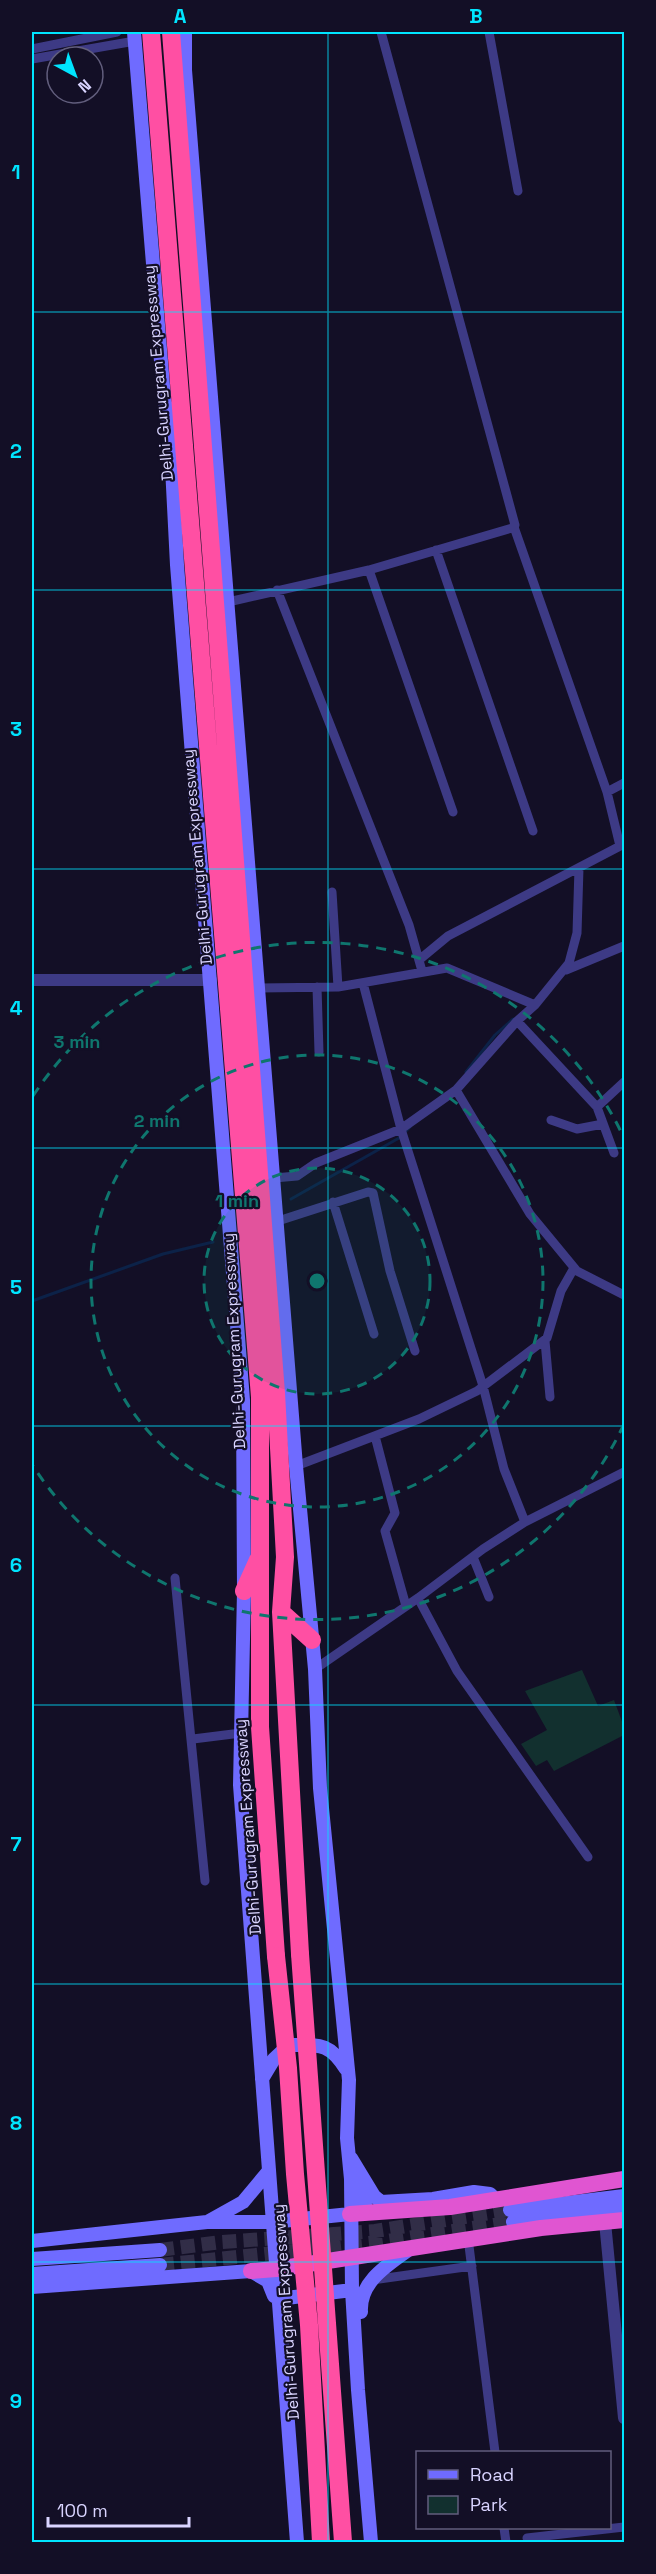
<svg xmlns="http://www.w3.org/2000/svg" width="656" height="2574" viewBox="0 0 656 2574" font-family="'Space Grotesk',sans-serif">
  <rect width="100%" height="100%" fill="#130f26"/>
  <path fill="#12302f" d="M582,1670L598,1706L614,1700L624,1727V1735L554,1771L547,1760L536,1766L521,1744L547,1730L525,1691Z"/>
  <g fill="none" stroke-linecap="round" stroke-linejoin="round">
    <path stroke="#0c2248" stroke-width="3" d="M466,1072L495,1035L513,1019
      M291,1199L399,1138L410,1127
      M32,1301L163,1254L213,1242"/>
    <path stroke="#312d47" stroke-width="14" stroke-dasharray="14 7" stroke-linecap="butt" d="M160,2250L221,2242L375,2231L510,2210
      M160,2265L379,2242L513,2222"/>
    <path stroke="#3d3a85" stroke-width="9" d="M489,32L518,191
      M32,49L117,32
      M32,59L135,41
      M514,527L607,792L620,846
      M436,550L533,831
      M369,570L453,812
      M277,590L409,925L422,971
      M228,602L369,570L512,528L515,525L381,32
      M607,792L624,783
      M332,892L338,987
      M419,960L448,936L624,844
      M566,970L624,946
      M363,983L401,1129L483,1386L504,1469L525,1522
      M317,987L319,1052
      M259,988L338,987L447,968L535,1005
      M517,1021L597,1107L614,1153
      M456,1090L530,1214L577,1271L624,1295
      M597,1107L624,1082
      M551,1120L577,1129L603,1124
      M274,1178L297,1176L316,1163L401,1129L456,1090L517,1021L535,1005L569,963L577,933L579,868
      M333,1202L374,1334
      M278,1221L368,1192L373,1193L390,1271L415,1351
      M545,1341L550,1397
      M375,1436L395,1513L385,1531L406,1606
      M296,1466L419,1419L477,1391L547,1338L561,1291L574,1268
      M473,1557L489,1597
      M175,1578L205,1881
      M418,1598L457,1671L588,1857
      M315,1669L418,1598L483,1549L525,1522L624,1472
      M193,1739L241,1733
      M468,2238L495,2452
      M372,2280L472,2266
      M504,2528L506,2542
      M527,2538L624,2527"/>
    <path stroke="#3d3a85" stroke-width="12" d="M32,980H211
      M605,2222L624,2418"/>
    <path stroke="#6f6bff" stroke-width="14" d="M134,32L164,398L170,428L177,565L243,1400L244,1591L240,1785L297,2542
      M185,32V70L296,1466L315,1669L320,1788L349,2080L347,2138L351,2179L352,2290L358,2390L371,2542
      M262,2079L274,2059L289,2045C319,2045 329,2042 346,2069
      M351,2158L374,2196L381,2202L433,2199L474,2192L490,2194L496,2200
      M352,2181L369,2213
      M510,2210L624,2196
      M209,2221L243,2202L268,2172
      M513,2222L624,2210
      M32,2241L207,2222H272L350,2214
      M32,2259L160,2250
      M32,2274L160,2265
      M32,2287L251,2271L268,2281L274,2296
      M278,2299L352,2290
      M361,2312C359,2281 389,2264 411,2248"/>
    <path stroke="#e055d1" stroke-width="16" d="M350,2214L450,2207L624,2179
      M251,2271L276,2269L541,2228L624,2220"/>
    <path stroke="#ff4fa3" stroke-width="18" d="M151,32L260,1397V1727L276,1956
      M171,32L276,1393L285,1557L281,1612L300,1954
      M244,1591L258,1560
      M281,1612L312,1640"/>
    <path stroke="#ff4fa3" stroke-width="18" d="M300,1954L343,2542
      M276,1956L288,2068L295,2174L309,2325L321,2542"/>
  </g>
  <path fill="none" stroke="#00e5ff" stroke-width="1.5" stroke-opacity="0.55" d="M328,32V2542M32,312H624M32,590H624M32,869H624M32,1148H624M32,1426H624M32,1705H624M32,1984H624M32,2262H624"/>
  <circle cx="317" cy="1281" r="113" fill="#0f766e" fill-opacity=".12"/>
  <g fill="none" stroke="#0f766e" stroke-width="3" stroke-dasharray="10 8">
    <circle cx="317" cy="1281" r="113"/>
    <circle cx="317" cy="1281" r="226"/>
    <path d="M624 1424A339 339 0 0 1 33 1466M33 1096A339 339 0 0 1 624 1138"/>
  </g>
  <g text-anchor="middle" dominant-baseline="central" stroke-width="4.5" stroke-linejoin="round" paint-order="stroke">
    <g font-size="16" fill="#d9d4ff" stroke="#130f26">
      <text transform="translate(158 373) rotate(-95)">Delhi-Gurugram Expressway</text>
      <text transform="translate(197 857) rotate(-95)">Delhi-Gurugram Expressway</text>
      <text transform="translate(234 1341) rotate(-93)">Delhi-Gurugram Expressway</text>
      <text transform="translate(248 1827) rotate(-94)">Delhi-Gurugram Expressway</text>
      <text transform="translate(286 2312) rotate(-94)">Delhi-Gurugram Expressway</text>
    </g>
  </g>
  <circle cx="317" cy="1281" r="9" fill="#0f766e" stroke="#130f26" stroke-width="3"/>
  <g font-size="18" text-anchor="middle" font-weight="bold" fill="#0f766e" stroke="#130f26" stroke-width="4.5" stroke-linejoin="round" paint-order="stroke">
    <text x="77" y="1048">3 min</text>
    <text x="157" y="1127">2 min</text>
    <text x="237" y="1207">1 min</text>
  </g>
  <rect width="656" height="2574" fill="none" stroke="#130f26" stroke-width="66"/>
  <rect x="416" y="2451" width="195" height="78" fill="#130f26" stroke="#625e7d" stroke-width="1.5"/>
  <rect x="428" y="2470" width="30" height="9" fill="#6f6bff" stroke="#625e7d" stroke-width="1.5"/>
  <text x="470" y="2481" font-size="18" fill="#d9d4ff">Road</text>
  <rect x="428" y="2496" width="30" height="18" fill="#12302f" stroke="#625e7d" stroke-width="1.5"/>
  <text x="470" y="2511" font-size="18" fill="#d9d4ff">Park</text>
  <g transform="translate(75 75) rotate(139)"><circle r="28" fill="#130f26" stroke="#625e7d" stroke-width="1.5"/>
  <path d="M0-4.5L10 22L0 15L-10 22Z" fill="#00e5ff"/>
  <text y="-9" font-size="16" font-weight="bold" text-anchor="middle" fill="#d9d4ff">N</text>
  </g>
  <path d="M48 2517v9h141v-9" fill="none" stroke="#d9d4ff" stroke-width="3"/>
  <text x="57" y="2517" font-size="18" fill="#d9d4ff" stroke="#130f26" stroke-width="4.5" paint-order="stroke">100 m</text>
  <rect x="33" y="33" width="590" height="2508" fill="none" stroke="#00e5ff" stroke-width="2"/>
  <g font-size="20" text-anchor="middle" font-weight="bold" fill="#00e5ff">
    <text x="180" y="23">A</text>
    <text x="476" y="23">B</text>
    <text x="16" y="179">1</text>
    <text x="16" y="458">2</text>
    <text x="16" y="736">3</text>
    <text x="16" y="1015">4</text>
    <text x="16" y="1294">5</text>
    <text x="16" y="1572">6</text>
    <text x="16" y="1851">7</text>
    <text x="16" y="2130">8</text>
    <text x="16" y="2408">9</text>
  </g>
</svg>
